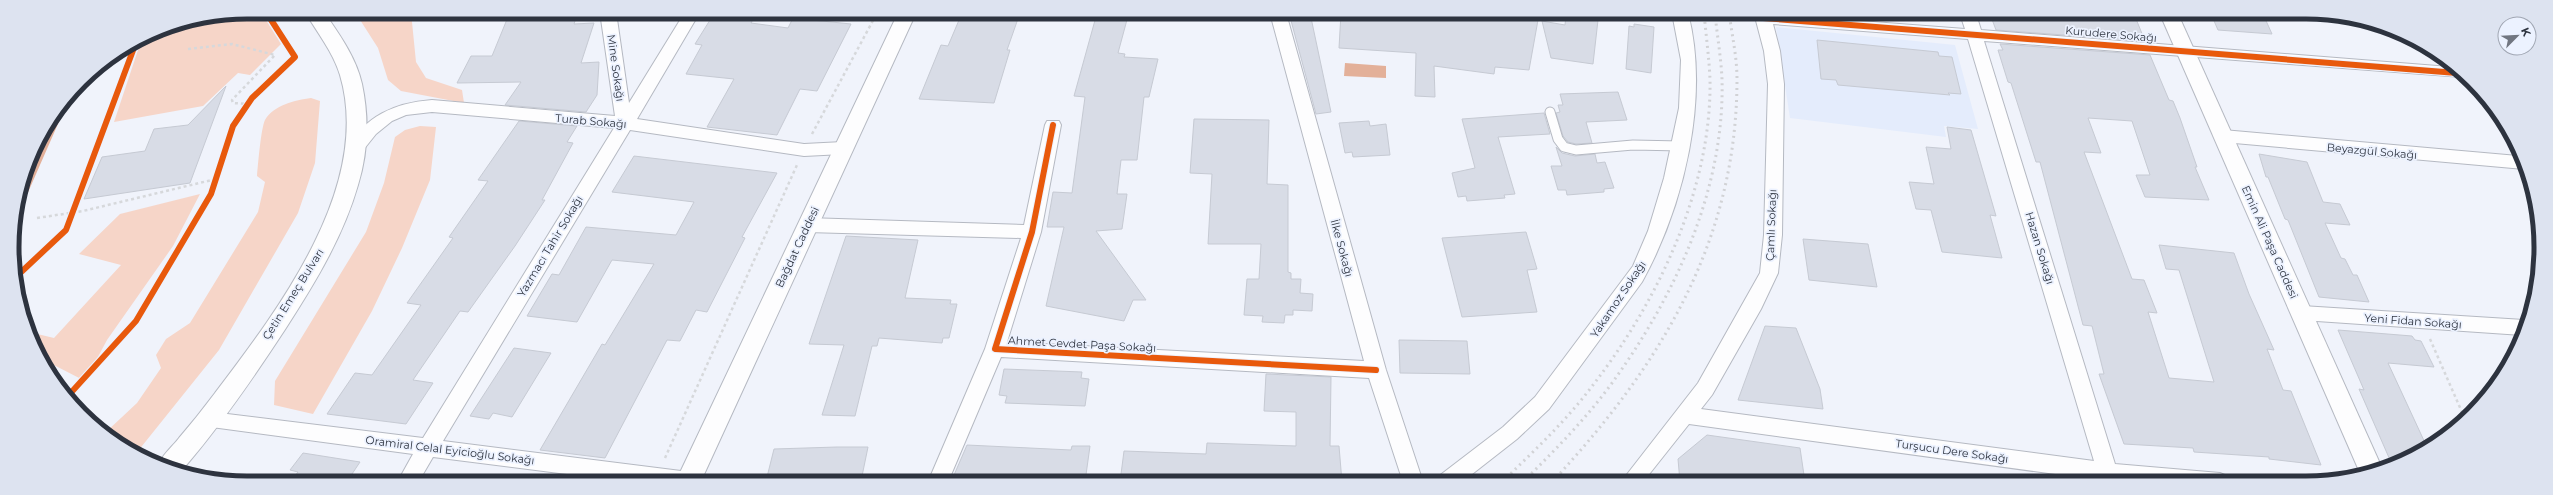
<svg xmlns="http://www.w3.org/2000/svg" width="2553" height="495" viewBox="0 0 2553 495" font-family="Montserrat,sans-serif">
  <rect width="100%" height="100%" fill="#f0f3fb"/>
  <path fill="#e4ecfc" d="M1776,27L1955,45L1978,129L1944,126L1946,137L1790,118Z"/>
  <path fill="#f6d5c8" d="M247,12H261L281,44L250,75L238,73L203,106L114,122L141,41L158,30Z
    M355,12H411L416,62L426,78L462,90L464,103L401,91L388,80L378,48Z
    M311,98L320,101L315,163L298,213L219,350L138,451L136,453L130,452L106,432L137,403L161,368L156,355L166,339L190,323L258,212L265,182L257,176C258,165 261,128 265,120C274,105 295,100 311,98Z
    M420,126L436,127L430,180L402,248L372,311L313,414L274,405L275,381L366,232L384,183L395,137L405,130Z
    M200,194L173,246L107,340L85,381L46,361L29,332L54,338L121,265L79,254L120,214Z"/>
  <path fill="#e3b099" d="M1345,63L1386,66V78L1344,76Z
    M68,101L15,222L30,157Z"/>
  <path fill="#d8dce6" stroke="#c6cad3" d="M510,12H578L574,24L594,23L581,63L599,62L597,95L586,112L505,105L521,82L457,83L471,56H492Z
    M715,12L755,16L751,23L788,28L793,18L851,24L817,91L800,89L777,135L707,127L734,79L686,74L702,45L695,44Z
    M962,13H1020L1007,50H1010L994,103L919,99L941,45L948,46Z
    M1097,13H1119V15L1128,16L1118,53L1125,54L1124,57L1158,59L1149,97H1144L1137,160H1121L1117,194H1127L1122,229L1096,231L1146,300H1133L1124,321L1046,306L1064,227H1047L1053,192L1072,193L1085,97L1074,96Z
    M1289,13H1310L1331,112L1316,114Z
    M1341,13H1483L1538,20L1529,70L1495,67L1494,74L1434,66L1435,97L1415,96L1416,53L1339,48Z
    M1990,14H2134L2145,41L1996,30Z
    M2211,14H2263L2272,34L2218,30Z
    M1566,15L1598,20L1593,64L1551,58L1542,21L1565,25Z
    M1634,24L1654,27L1651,73L1626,69L1629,26L1634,27Z
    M1817,40L1938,52L1939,56L1952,57L1961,94L1948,93L1950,95L1838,85L1836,80L1821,79Z
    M2000,44L2150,55L2169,100L2173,101L2180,118L2197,167H2195L2209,200L2145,197L2136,175H2150L2132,121L2088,118L2101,153L2084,152L2132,279L2144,280L2157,313L2148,312L2169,378L2214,382L2179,270L2166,269L2159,245L2234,253L2249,294L2274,350L2267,349L2283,390L2291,391L2321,465L2269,459V457L2194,452L2193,448L2124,444L2099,374H2104L2092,326L2083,325L2040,162H2036L2011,83L2008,82L1998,50H2003Z
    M226,86L190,183L84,199L102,157L145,151L154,129L188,125Z
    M1618,92L1627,120L1586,122L1592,143L1576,144L1568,142L1563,136L1556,113L1560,112L1558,105H1563L1560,94Z
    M1544,113L1550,134L1498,137L1515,194L1504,195L1505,198L1467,201L1466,196L1458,197L1452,173L1475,168L1462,119Z
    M1194,119L1269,120L1267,184L1288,185V272L1291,273V279H1301L1300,293L1313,294L1312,311L1293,310V315H1285L1284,323L1262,322L1263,316L1244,315L1247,279H1259L1261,244H1208L1212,174L1190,173Z
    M519,121L577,126L567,142L573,143L542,200H545L515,246L468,312L460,311L413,380L433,383L406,424L327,414L355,373L372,375L421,305L407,303L453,238L449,237L488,181L478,180Z
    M1369,121L1370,126L1386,124L1390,155L1353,157L1352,152L1345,153L1339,123Z
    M1947,127L1971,130L1996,216L1990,215L2002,258L1942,252L1931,210L1916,209L1909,182L1934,184L1926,147L1951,149Z
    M1556,147L1562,153L1575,156L1595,154L1597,163L1605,162L1614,188L1604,189V192L1567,195L1566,190H1558L1551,166H1562Z
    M2259,154L2307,162L2323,202L2340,204L2350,225L2325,223L2341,258L2345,259L2353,275H2357L2369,302L2319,297L2288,220L2285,219L2268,177H2266Z
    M634,156L777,173L742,237L745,238L707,312L696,310L680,341L667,340L605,458L540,450L602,344L605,345L654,264L612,260L577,322L527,316L552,274L559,275L586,227L676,235L694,202L612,192Z
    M1526,232L1537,269L1527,270L1537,312L1462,317L1442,238Z
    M846,236L918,240L905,298L951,300L950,304H957L949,338H943L942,343L879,338L877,346H872L855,416L822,415L844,345L809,344Z
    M1803,239L1868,244L1877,287L1809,280Z
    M1765,326L1796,328L1820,389L1823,409L1738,400Z
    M2338,330L2412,336L2415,340L2421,341L2434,367L2388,363L2426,445L2402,461L2390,460L2359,389L2364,390Z
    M1399,340L1467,341L1470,374L1400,373Z
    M514,348L551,353L512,417L493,413L489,419L470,416Z
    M1004,369L1082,372L1081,378L1089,379L1085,406L1005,403L1007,396L999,395Z
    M1266,374L1331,377L1330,446H1339L1342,482H1120L1124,451L1206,454L1207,443L1296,446V412L1264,411Z
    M1707,435L1800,448L1805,482H1680L1678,459Z
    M967,445L1071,450L1072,446H1090L1085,482H951Z
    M837,447H868L861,481H766L774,449Z
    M303,453L360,462L348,480L291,481L298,472L290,470Z"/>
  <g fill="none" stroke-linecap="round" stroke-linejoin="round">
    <g stroke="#b5b9c2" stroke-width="11">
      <path id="service" d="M1550,112L1558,139L1564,147L1576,150L1633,145L1681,146"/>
    </g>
    <g stroke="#b5b9c2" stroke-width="2">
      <path id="minor" d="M600,12H616L629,103L685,12H700L637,119L804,144L843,142L849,144L851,148L849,152L843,154L804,156L630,130L443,441L689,472L696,475L699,481H622L433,457L419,481H398L413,454L204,426L201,420L204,414L211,412L423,438L614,128L432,112L406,115L392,121L376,134L360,154L354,156L348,154L346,150C365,116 394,103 432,100L615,116Z
        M1270,13H1286L1386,370L1423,482H1403L1369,378L1001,357L948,482H928L985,349L1021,238L807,232L801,230L798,225L801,220L807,218L1024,225L1045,125L1047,121H1059L1061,125L1041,232L1007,342L1364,361Z
        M1672,13H1688C1710,98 1684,206 1642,282L1549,409L1517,439L1462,482H1436L1439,476L1503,427L1535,397L1633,266L1648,231L1664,178L1679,108L1681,60Z
        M1754,13L1965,29L1960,14H1976L1981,30L2450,67L2462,77L1984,41L2115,464L2220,473L2227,476L2230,482H2100L2099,480L1689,424L1643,482H1621L1698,383L1760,273L1764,235L1768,84L1764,51ZM1773,24L1968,39L2094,461L1701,409L1712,395L1761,309L1778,273L1782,235L1784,84L1780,51Z
        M2223,130L2518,156L2524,169L2223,142L2217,140L2215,136L2217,132Z
        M2302,306L2524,320L2526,321L2522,335L2302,320L2295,318L2293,313L2295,308Z"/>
    </g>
    <g stroke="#b5b9c2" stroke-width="2">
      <path id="tertiary" d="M2160,14H2178L2382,468L2360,473Z"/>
    </g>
    <g stroke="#b5b9c2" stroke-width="2">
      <path id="primary" d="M305,12H324C339,34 356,57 362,84C369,117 368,153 358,185C343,237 315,283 286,328C254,377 221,425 183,469L160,462C164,453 173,446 179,438C191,424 203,409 215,393C278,310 373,186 340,75C333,52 317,32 305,12Z
        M898,13H916L701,481H676Z"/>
    </g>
    <path stroke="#d6d8db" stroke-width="2.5" stroke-dasharray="3 3" stroke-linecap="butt" d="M188,49L232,44L275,55L232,100L233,103L248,104
      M812,134L877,13
      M37,218L83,211L216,179
      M2430,339L2465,419
      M665,458L797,165"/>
    <use href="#service" stroke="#fdfdfe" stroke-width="9"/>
    <use href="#minor" fill="#fdfdfe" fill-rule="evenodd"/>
    <use href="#tertiary" fill="#fdfdfe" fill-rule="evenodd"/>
    <use href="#primary" fill="#fdfdfe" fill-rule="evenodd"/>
    <path stroke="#d1d2d5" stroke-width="3" stroke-dasharray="2 4" stroke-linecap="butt" d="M1502,482C1534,451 1566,421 1593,385C1658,301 1712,188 1710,79C1709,57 1706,35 1704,13
      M1523,482C1554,451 1586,419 1612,383C1675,296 1725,189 1722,79C1721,57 1717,35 1715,13
      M1552,482C1659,367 1737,242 1737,79C1737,57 1732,35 1729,13"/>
    <g stroke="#ecf2ff" stroke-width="8">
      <path id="cycleway" d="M1763,18L2457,73
        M1053,125L1032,232L995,349L1376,370
        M18,275L66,230L135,45
        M67,397L136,321L211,194L233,126L252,98L295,57L266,12"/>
    </g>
    <use href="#cycleway" stroke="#e8590c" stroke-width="6"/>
  </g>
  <g text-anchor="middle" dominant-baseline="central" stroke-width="3.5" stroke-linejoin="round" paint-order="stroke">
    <g font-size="11" fill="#2d333f" stroke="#ecf2ff">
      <text transform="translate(2111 34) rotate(5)">Kurudere Sokağı</text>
      <text transform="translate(616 68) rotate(82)">Mine Sokağı</text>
      <text transform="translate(591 121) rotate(5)">Turab Sokağı</text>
      <text transform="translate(2372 151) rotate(5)">Beyazgül Sokağı</text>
      <text transform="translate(1771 225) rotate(-88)">Çamlı Sokağı</text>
      <text transform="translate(2270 242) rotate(66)">Emin Ali Paşa Caddesi</text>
      <text transform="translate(550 246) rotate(-59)">Yazmacı Tahir Sokağı</text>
      <text transform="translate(797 247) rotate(-65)">Bağdat Caddesi</text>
      <text transform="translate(1342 248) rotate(75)">İlke Sokağı</text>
      <text transform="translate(2040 248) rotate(73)">Hazan Sokağı</text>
      <text transform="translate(293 294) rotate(-58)">Çetin Emeç Bulvarı</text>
      <text transform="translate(1618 299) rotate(-56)">Yakamoz Sokağı</text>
      <text transform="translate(2413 321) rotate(4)">Yeni Fidan Sokağı</text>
      <text transform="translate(1082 344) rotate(3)">Ahmet Cevdet Paşa Sokağı</text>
      <text transform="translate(450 450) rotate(7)">Oramiral Celal Eyicioğlu Sokağı</text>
      <text transform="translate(1952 451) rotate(8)">Turşucu Dere Sokağı</text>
    </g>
  </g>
  <path d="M0 0H2553V495H0ZM247 19H2306A228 228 0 0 1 2534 247V248A228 228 0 0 1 2306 476H247A228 228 0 0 1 19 248V247A228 228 0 0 1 247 19Z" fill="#dde3f0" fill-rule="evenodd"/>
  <path fill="none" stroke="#2d333f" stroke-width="5" d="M247 19H2306A228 228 0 0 1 2534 247V248A228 228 0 0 1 2306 476H247A228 228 0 0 1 19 248V247A228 228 0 0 1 247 19Z"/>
  <g transform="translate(2517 36) rotate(66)"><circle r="19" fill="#ecf2ff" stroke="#a0a6b2"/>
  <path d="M0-3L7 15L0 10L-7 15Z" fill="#717681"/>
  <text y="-6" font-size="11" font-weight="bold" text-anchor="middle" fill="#2d333f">K</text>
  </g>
</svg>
